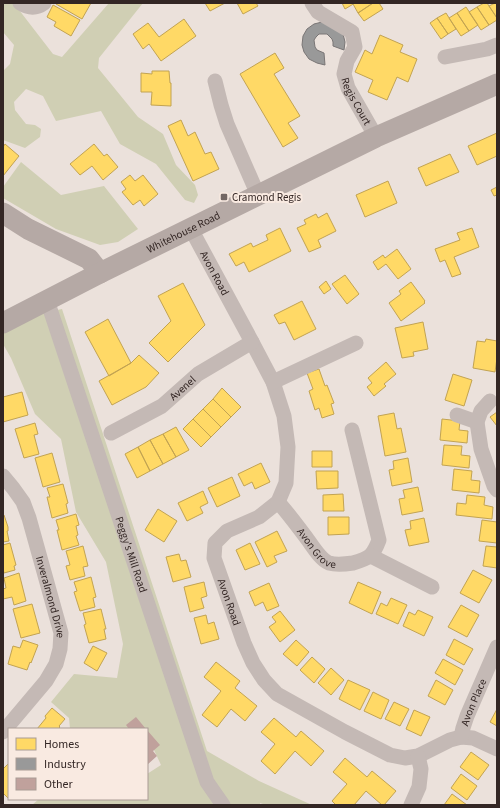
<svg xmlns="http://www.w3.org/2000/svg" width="500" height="808" viewBox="0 0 500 808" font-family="'Source Sans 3',sans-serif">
  <rect width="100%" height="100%" fill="#ebe1db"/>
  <path fill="#d0cfb4" d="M3,3H13L16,6L53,54L62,57L109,3H143L99,58L98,68L138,117L163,134L176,165L195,185L198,195L194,203L185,200L156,164L120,144L101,111L56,121L43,96L26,89L14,102L15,110L26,124L35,125L41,129L40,137L25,148L3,140V71L10,64L14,45L3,32Z
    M21,162L61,195L104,186L138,229L118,242L100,245L56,229L3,198V187Z
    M62,309L207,751L259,781L312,805H266L260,803V805H32L39,799H147V774L161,765L147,735V729H144L141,724L127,729H70L69,718L51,702L74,674L117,678L123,644L106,562L76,512L61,439L35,414L11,358L3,344V333L43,313Z"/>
  <path fill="#ffd966" stroke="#c2a352" d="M56,3H91L82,19L56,4Z
    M205,3H225L210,11Z
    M237,3H256L258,6L243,14Z
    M342,3H355L345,9Z
    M355,3H373L358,13L353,4Z
    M373,3H379L383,9L364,21L358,13Z
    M484,3H487L497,18V20L489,25L477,7Z
    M495,3H497V18L489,6Z
    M53,5L80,20L71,36L54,26L56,22L47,17Z
    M466,7L478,25L469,31L457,13Z
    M477,7L489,25L481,30L469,12Z
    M446,13L456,29L448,34L437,18Z
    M457,13L469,31L461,36L449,18Z
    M437,18L448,34L441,39L430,23Z
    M184,19L196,36L161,61L149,44L143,49L133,34L148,23L159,37Z
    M380,35L403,45L400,52L417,59L408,82L397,77L387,100L368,92L373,80L355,72L365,50L372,54Z
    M275,53L284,68L274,74L300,116L288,123L298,138L283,147L240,74Z
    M152,71H169L170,83H171V106L151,105L152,92H141V73L152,74Z
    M181,120L188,136L195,132L205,154L211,152L219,169L193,181L168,126Z
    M497,133V156L477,165L468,146Z
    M5,144L19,156L3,176V147Z
    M94,144L104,156L107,154L118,167L103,180L92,166L80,175L70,164Z
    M450,154L459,172L426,186L418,168Z
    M130,175L135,181L143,175L158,194L144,206L140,200L133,205L122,192L126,189L121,182Z
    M388,181L397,203L365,217L356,195Z
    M497,187V195L494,196L491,190Z
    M327,213L336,231L318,240L321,247L309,252L297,228L306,224L304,220L316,214L318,218Z
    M280,228L291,251L249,272L244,262L236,266L229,254L251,243L253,247L268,240L266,235Z
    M472,228L479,247L454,257L461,274L452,277L445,260L440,262L435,249L460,240L457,233Z
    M397,249L411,269L398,279L386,264L378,270L373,262L383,255L385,258Z
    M345,275L359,294L347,304L332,284Z
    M326,281L331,289L324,294L319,287Z
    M411,282L425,301L424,302L425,303L401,321L389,303L401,294L399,291Z
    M183,283L205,325L168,362L149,343L171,321L158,296Z
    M302,301L316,329L294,340L285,322L279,324L274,315Z
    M108,319L131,363L109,376L85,332Z
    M423,322L428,349L413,352L414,356L402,358L395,328Z
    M486,339L497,341V358L495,372L473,368L477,341L485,342Z
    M139,355L159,373L146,387L112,405L99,381L131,363Z
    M386,362L396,374L384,384L386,386L374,396L367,387L372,383L368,378Z
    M319,369L325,386L327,385L334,403L331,404L334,414L322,418L319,408L315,410L309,391L313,389L307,373Z
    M453,374L472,380L464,406L445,400Z
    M222,388L241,407L231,417L213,399Z
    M22,392L28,415L3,422V397Z
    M213,399L231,417L221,427L203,409Z
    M203,409L221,427L211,437L193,419Z
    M497,412V426L490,417Z
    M394,413L397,429L401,428L406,452L385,456L378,416Z
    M193,419L211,437L201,447L183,429Z
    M442,419L460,421L459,430L468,431L467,443L440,440Z
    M35,423L38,434L34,435L39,454L24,458L15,429Z
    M176,427L189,450L176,457L163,434Z
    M163,434L176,457L163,464L150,440Z
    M150,440L163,464L150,471L138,447Z
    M444,445L462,446L461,455L470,456L469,468L442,465Z
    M138,447L150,471L137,478L125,454Z
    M312,451H332V467H312Z
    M52,453L60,482L43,487L35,458Z
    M408,458L412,482L392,486L389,470L394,469L393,461Z
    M261,463L270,482L255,489L252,482L244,486L238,474Z
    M454,469L472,471L471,480L480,481L479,493L452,490Z
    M316,471H338V488L317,489Z
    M232,477L240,496L217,507L208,488Z
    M63,484L68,503L66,504L68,513L52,518L47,497H50L47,488Z
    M418,487L423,511L402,515L399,499L405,498L403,490Z
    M203,491L208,503L200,507L203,513L187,521L178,503Z
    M343,494L344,511H323V495Z
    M467,495L485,497L484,505L493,507L492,519L456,515L457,503L466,504Z
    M158,509L177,521L164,542L145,530Z
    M76,514L79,525L76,526L78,535L76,536L79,545L62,550L57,530H59L56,520Z
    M3,515H4L8,527V531H7L9,541L3,542Z
    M328,517H349V534L328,535Z
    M424,518L429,542L409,546L405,530L411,529L410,521Z
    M482,520L497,522V543L479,541Z
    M277,531L287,551L274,556L277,562L267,567L255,542Z
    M10,543L16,565L14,566L15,570L4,573L3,569V545Z
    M250,543L260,564L245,570L236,550Z
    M83,546L88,566L83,567L85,576L70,580L66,566L70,565L66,551Z
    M486,546L497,547V568L483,566Z
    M179,554L181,561L186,560L191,577L173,582L166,557Z
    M473,570L492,580L479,603L460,593Z
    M19,573L26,601L14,605L12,597L3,599V589L6,588L4,578Z
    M91,577L96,597L93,598L95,607L80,611L74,592L77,591L74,582Z
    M204,582L207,596L201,598L204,608L190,612L184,587Z
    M358,582L381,592L372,614L349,603Z
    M269,583L279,606L267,611L263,602L255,606L249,592Z
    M391,598L407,605L398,624L376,614L381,603L387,606Z
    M32,604L40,633L21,638L13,609Z
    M461,605L479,615L467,637L448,627Z
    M101,609L106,629H104L106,639L89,643L84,625L86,624L83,613Z
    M418,610L433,617L424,636L403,626L409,612L415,615Z
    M280,611L295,630L280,642L269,627L276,622L272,617Z
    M206,615L208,624L214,622L219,639L201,644L194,618Z
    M454,639L473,649L464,665L446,655Z
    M23,640L38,645L31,663L30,662L27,670L8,664L13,646L20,648Z
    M296,640L309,652L297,666L283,654Z
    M93,646L107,653L97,671L84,663Z
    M312,657L325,669L314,683L300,670Z
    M443,659L463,670L455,685L435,673Z
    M216,662L240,681L235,688L257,706L245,721L231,709L217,727L202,715L221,691L204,677Z
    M331,668L344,680L331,695L318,683Z
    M348,680L370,690L360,710L339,699Z
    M436,680L453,690L445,705L428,696Z
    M373,692L389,700L381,719L364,711Z
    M394,702L409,709L400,726L385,719Z
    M52,708L65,719L59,726L60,727L58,729H37L46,718L45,716Z
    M497,709V726L490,722Z
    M414,710L430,717L421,736L406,729Z
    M274,718L296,737L301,731L324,751L311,766L295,751L275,774L261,761L275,744L261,732Z
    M471,752L489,765L478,780L460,767Z
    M345,758L367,777L372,771L396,791L384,805H382L366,791L354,805H336L332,801L347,784L333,772Z
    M9,763V799L3,793V769Z
    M461,774L477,786L467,800L451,788Z
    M452,794L467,805H444Z"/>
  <path fill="#999" stroke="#7a7676" d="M322,22L343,34L345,42L344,50L333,46V42L332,39L327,34H319L316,37L314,40L315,47L317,50L324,53L325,65L317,63L309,59L304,52L302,45L303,36L307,29L314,24Z"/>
  <path fill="#c0a19c" d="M136,717L146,729H129L126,725Z
    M147,730L160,745L153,751L157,756L147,765Z"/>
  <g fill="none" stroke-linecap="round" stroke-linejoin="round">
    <g stroke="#c4b9b5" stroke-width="15">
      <path d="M20,3C28,8 36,9 44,3"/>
      <path id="s1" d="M312,3L318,12L352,32L355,47L347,61L344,74L348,88L376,137"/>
      <path d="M445,57L487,49L497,45"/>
      <path d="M215,81L221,105L227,124L258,195"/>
      <path id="s2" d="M191,229L252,342L273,382L284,416L288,447L286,483L278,502L259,517L227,531L215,543L214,558L244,643L253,663L264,680L277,694L345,732L390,755L405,758L418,756L450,740L461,737L473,738L497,749"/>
      <path id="s3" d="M47,300L207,782L223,805"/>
      <path d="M273,382L356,343"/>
      <path d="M490,401L481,411L477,422L481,449L494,486L497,490"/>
      <path d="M457,415L477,422"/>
      <path id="s4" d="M111,433L162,406L198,374L252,342"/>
      <path id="s5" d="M3,476L13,488L23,502L29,518L61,633L60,649L56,664L46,681L3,732"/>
      <path id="s6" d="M278,502C289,514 298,527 308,540C313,547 321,560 329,563C336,565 346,564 353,563C370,558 373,556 379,540L352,430"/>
      <path d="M371,556L432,587"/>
      <path id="s7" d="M461,737L463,728L467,716L497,647"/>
      <path d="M411,805L419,787L421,769L418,756"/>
    </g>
    <g stroke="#b5a9a5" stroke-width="21">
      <path d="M3,213L28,229L89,259L100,273"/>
      <path id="s8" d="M3,323L100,273L376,137L497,84"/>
    </g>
  </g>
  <rect fill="#736764" stroke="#f9eae1" stroke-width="1.5" x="220" y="193" width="8" height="8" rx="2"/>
  <g text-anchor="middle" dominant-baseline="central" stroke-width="4" stroke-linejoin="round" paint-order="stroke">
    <g font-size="11" fill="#332624" stroke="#f9eae1">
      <text stroke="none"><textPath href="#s1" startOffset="125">Regis Court</textPath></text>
      <text stroke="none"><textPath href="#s8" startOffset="202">Whitehouse Road</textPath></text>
      <text stroke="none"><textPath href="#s2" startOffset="50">Avon Road</textPath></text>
      <text stroke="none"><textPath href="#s4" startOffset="85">Avenel</textPath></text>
      <text stroke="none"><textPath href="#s6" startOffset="61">Avon Grove</textPath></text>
      <text stroke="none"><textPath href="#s3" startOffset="268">Peggy's Mill Road</textPath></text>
      <text stroke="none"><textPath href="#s5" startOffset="132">Inveralmond Drive</textPath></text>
      <text stroke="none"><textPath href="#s2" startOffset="435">Avon Road</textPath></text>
      <text stroke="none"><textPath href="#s7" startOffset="37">Avon Place</textPath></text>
    </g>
    <g font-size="11" fill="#332624" stroke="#f9eae1" text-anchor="start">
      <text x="232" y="197">Cramond Regis</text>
    </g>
  </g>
  <rect width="500" height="808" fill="none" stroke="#332624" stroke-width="8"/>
  <rect x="8" y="728" width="140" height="72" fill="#f9eae1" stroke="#aa9c95"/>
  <rect x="16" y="738" width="20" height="12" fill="#ffd966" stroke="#aa9c95"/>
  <text x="44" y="748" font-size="12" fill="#332624">Homes</text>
  <rect x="16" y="758" width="20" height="12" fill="#999999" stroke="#aa9c95"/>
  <text x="44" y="768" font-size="12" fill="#332624">Industry</text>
  <rect x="16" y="778" width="20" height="12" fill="#c0a19c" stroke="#aa9c95"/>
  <text x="44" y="788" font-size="12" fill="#332624">Other</text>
</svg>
